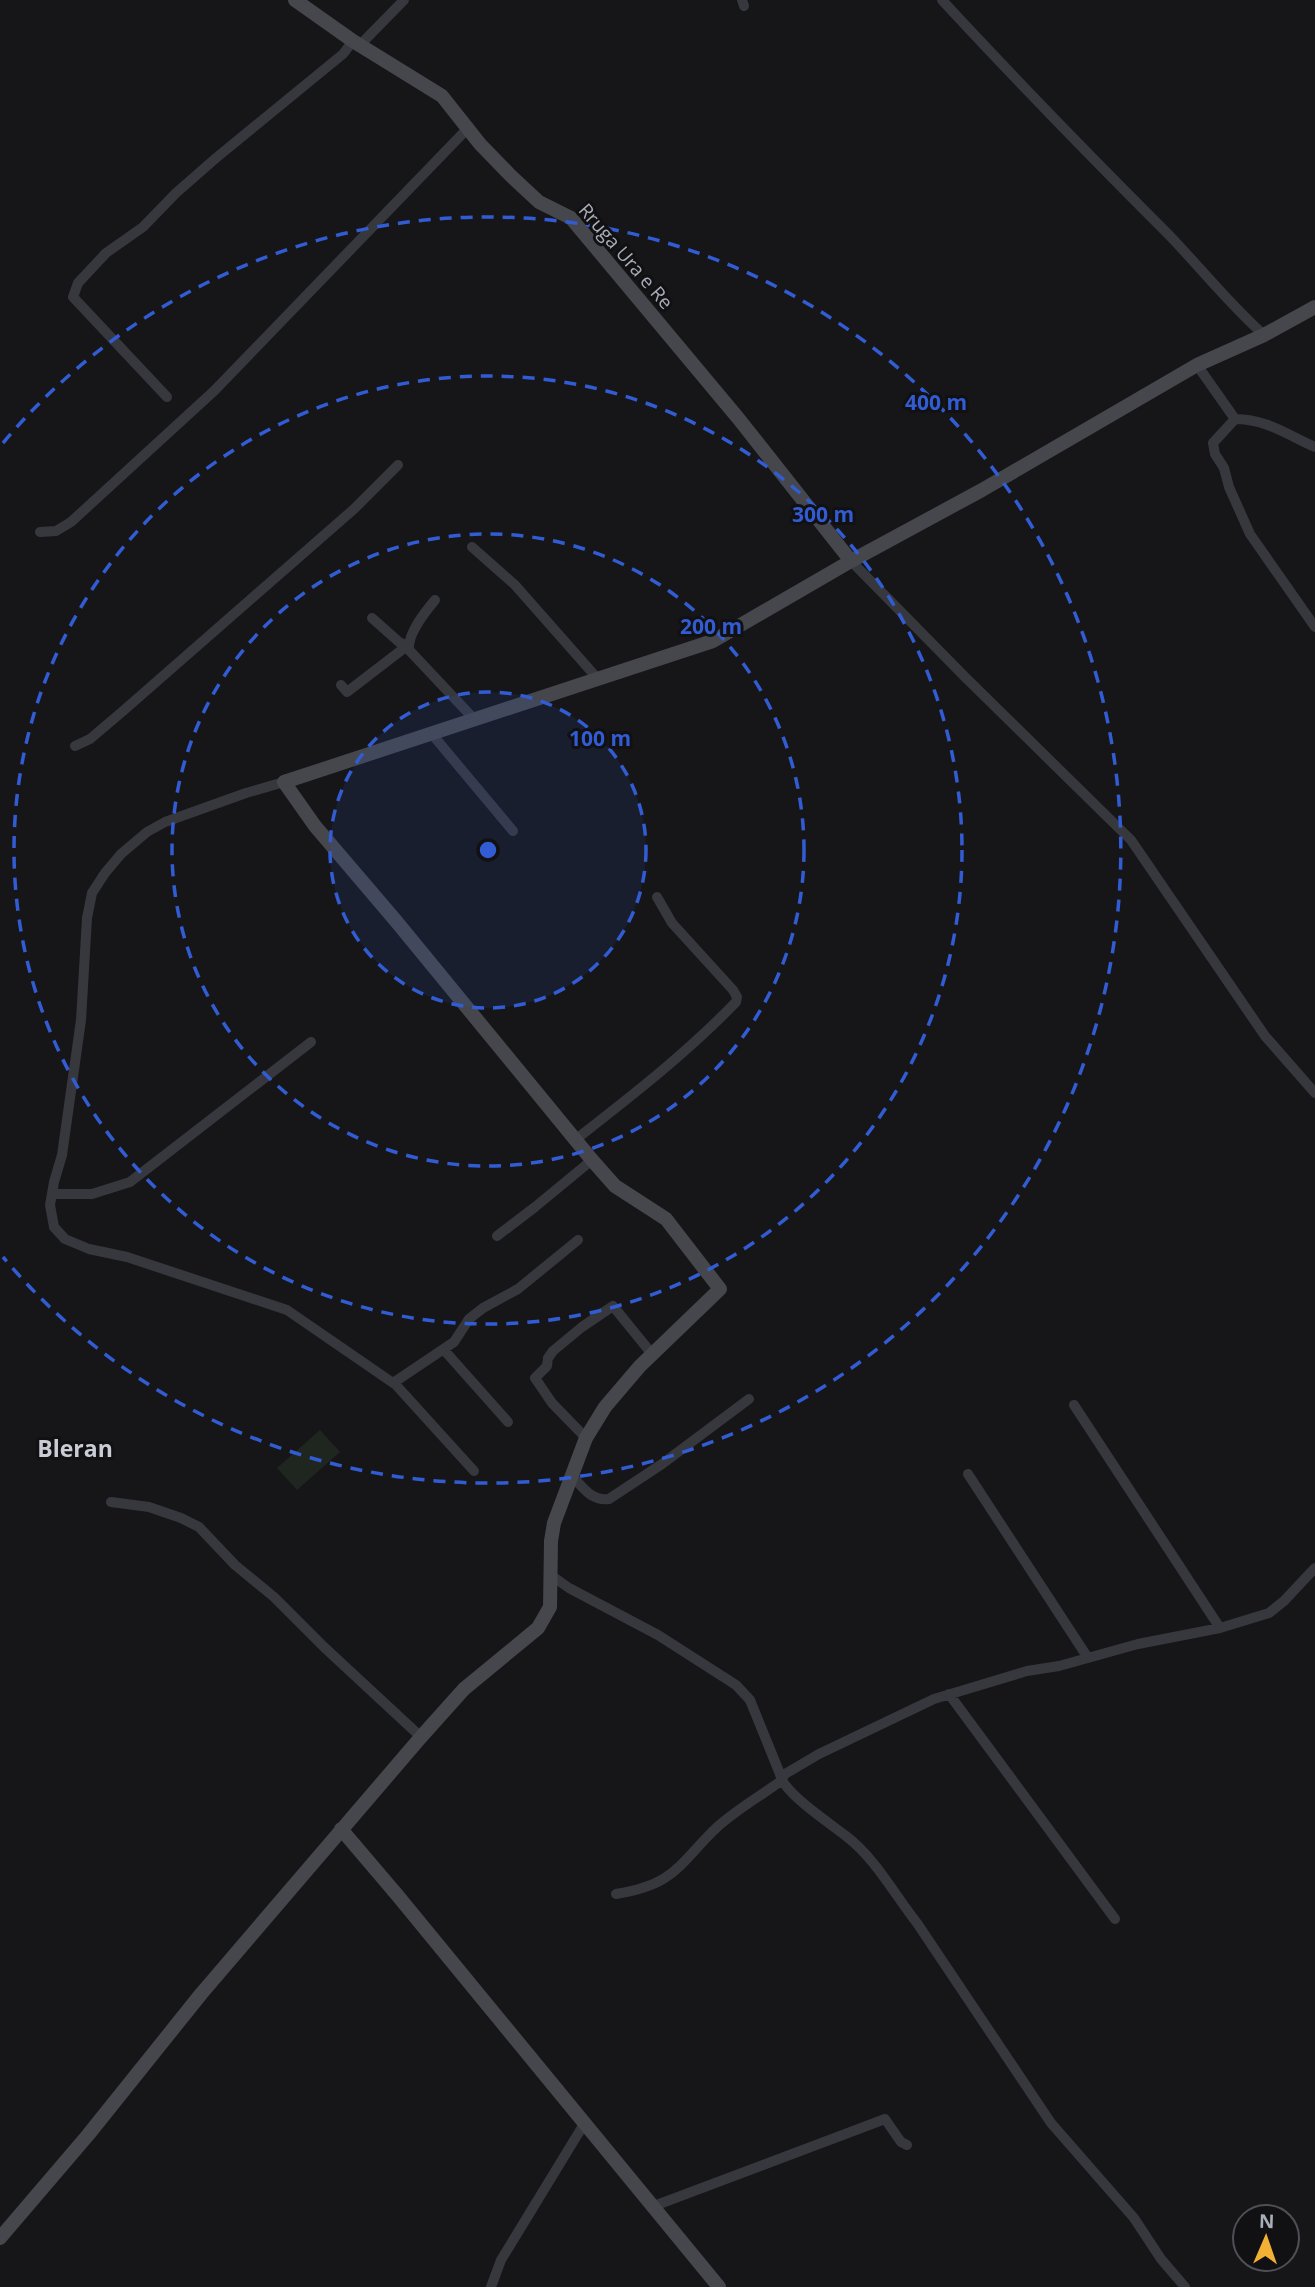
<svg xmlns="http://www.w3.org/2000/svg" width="1315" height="2287" viewBox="0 0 1315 2287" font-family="'Open Sans',sans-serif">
  <rect width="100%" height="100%" fill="#161618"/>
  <path fill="#1e261f" d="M320,1430L340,1452L297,1490L277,1468Z"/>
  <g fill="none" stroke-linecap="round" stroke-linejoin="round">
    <path stroke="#37383d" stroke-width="10" d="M742,0L744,6
      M942,0C1016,80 1091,157 1168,234C1200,267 1229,304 1264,335
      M360,45L404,0
      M1197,365L1235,419C1266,419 1288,435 1315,447
      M167,397L73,297L78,283L106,253L143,227L176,193L216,158L343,54L353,41
      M1235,419L1213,443L1215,454L1224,468L1229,487L1250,534L1315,627
      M40,532L56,531L71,522L214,391L469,127
      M472,547L515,585L597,678
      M851,561L965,677L1131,840L1265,1036L1315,1093
      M435,600C425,612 407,634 409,650L474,719
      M341,685L347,692L403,649L409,647L399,642L372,618
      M431,733L513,831
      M75,746L90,739L123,711L354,509L398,465
      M284,782L246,793L165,822L147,832L121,854L105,873L92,893L87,918L81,1020L62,1155L54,1182L50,1205L54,1227L65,1239L89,1249L127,1257L287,1310L396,1385L474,1471
      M575,1140C630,1097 687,1053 736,1002L737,997L733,990L672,923L657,897
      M52,1194H92L130,1182L311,1042
      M497,1236L535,1207L592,1160
      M444,1350L508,1422
      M393,1383L454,1342L469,1319L483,1308L518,1289L578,1240
      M1074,1405L1220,1628
      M586,1438L552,1403L535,1378L547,1366L548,1358L553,1351L582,1327L613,1306L652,1354
      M968,1474L1088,1658
      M573,1477C584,1489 592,1501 609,1499L662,1464L749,1399
      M111,1502L149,1507L181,1518L199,1527L235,1565L274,1597L324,1647L421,1737
      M552,1576L569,1588L658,1635L736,1685L750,1700L780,1774C782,1792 831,1824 846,1836C876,1859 894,1894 917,1923L1051,2123L1134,2218L1161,2259L1185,2287
      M949,1694L1115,1919
      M616,1894C673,1885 677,1867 714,1830C734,1811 759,1797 781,1781L785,1774L819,1754L934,1699L1027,1671L1059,1666L1138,1644L1220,1628L1269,1613L1284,1601L1315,1568
      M654,2206L885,2119L901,2142L907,2145
      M491,2287L501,2260L584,2124"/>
    <path stroke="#45474d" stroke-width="14" d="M295,0L353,41L442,96L480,144L510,175L539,202L571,218L738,418L851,561
      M341,1829L398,1896L719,2287
      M0,2238L88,2135L201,1994L421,1737L464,1689L538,1628L550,1607L551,1541L554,1523L586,1438L605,1407L640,1366L720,1289L666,1219L615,1186L592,1160L396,921L315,826L284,782L713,641L851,561L982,490L1197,365L1264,335L1315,307"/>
  </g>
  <circle cx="488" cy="850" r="158" fill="#325cd3" fill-opacity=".12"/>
  <g fill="none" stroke="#325cd3" stroke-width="3.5" stroke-dasharray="12 9">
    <circle cx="488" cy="850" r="158"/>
    <circle cx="488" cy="850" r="316"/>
    <circle cx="488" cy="850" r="474"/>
    <path d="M3 443A633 633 0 1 1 3 1257"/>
  </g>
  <g text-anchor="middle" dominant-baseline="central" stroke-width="6" stroke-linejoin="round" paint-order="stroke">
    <g font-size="19" fill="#a8adb8" stroke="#111113">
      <text transform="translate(626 256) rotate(49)">Rruga Ura e Re</text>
    </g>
    <g font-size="23" font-weight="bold" fill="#c9ccd4" stroke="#111113">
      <text x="75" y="1448">Bleran</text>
    </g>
  </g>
  <circle cx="488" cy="850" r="10" fill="#325cd3" stroke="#111113" stroke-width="3.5"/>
  <g font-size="21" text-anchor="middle" font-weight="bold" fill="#325cd3" stroke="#111113" stroke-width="6" stroke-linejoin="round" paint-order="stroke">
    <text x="936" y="410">400 m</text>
    <text x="823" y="522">300 m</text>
    <text x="711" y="634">200 m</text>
    <text x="600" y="746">100 m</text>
  </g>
  <g transform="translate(1266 2238) rotate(2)"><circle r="33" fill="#111113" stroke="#4d4f55" stroke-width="2"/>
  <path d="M0-5L12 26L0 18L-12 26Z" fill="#f2b134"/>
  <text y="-10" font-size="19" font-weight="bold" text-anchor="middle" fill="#a8adb8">N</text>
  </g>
</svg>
